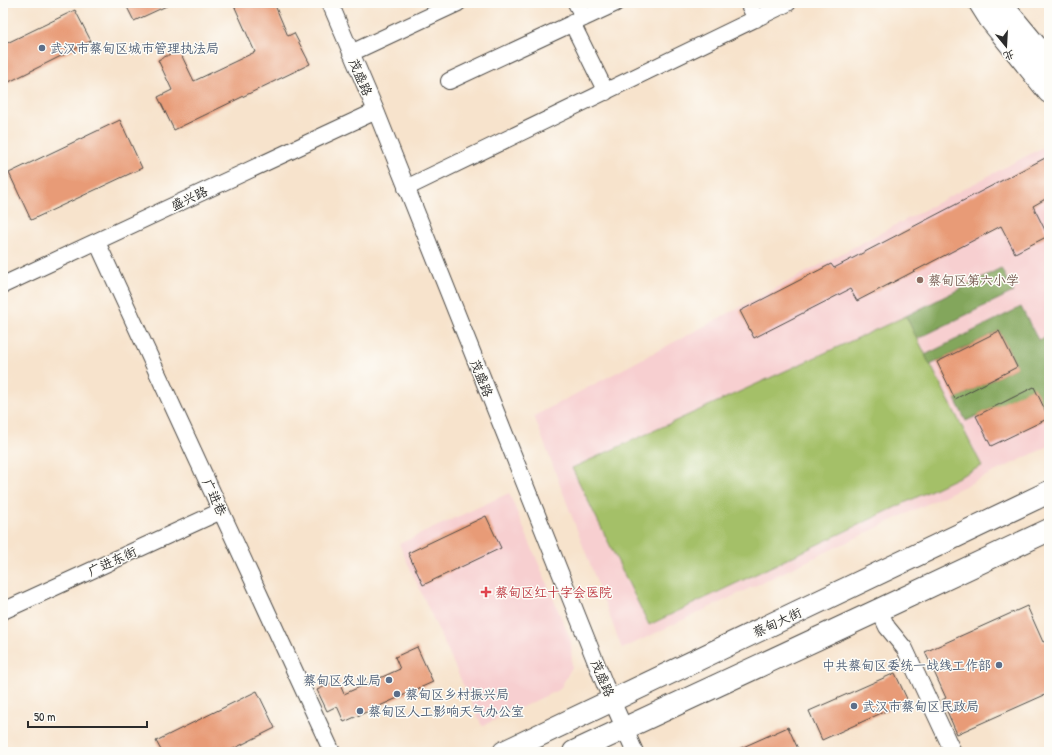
<svg xmlns="http://www.w3.org/2000/svg" width="1052" height="755" viewBox="0 0 1052 755" font-family="'Patrick Hand','LXGW WenKai TC',sans-serif">
  <rect width="100%" height="100%" fill="#fdfcf7"/>
  <filter id="ink" filterUnits="userSpaceOnUse"><feTurbulence type="fractalNoise" baseFrequency=".025" numOctaves="2"/><feDisplacementMap in="SourceGraphic" scale="8" xChannelSelector="R" yChannelSelector="G"/><feConvolveMatrix kernelMatrix="1 2 1 2 8 2 1 2 1" color-interpolation-filters="sRGB"/></filter>
  <filter id="wash" filterUnits="userSpaceOnUse"><feTurbulence type="fractalNoise" baseFrequency=".012" numOctaves="4" result="noise"/><feDisplacementMap in="SourceGraphic" scale="16" xChannelSelector="R" yChannelSelector="G"/><feGaussianBlur stdDeviation="0.9" result="paint"/><feColorMatrix in="noise" values="0 0 0 0 0 0 0 0 0 0 0 0 0 0 0 0 0 1.4 0 .05"/><feComposite in="paint" operator="in"/></filter>
  <g filter="url(#wash)">
    <rect width="100%" height="100%" fill="#f7e3cc"/>
    <path fill="#f7cfd0" d="M1049,144V446L622,649L534,416Z
      M509,493L571,641L572,667L560,689L482,726L399,544Z"/>
    <path fill="#a4c067" stroke="#687649" d="M906,316L982,466L649,625L572,468Z"/>
    <path fill="#83a65c" stroke="#576844" d="M1001,268L1013,292L917,339L906,316Z
      M1021,307L1038,340L1049,335V417L1034,388L966,421L955,399L1017,367L999,331L930,365L925,355Z"/>
    <g id="blocks">
      <path fill="#e89b77" d="M125,3H173L134,21Z
        M233,3H274L288,36L294,33L310,64L174,130L158,97L172,90L158,60L179,50L194,81L255,52Z
        M75,10L91,41L3,85V45Z
        M120,120L142,168L31,220L9,173Z
        M1049,156V197L1033,206L1048,236L1015,253L1001,226L857,301L850,289L754,338L740,311L831,264L834,268Z
        M999,331L1017,367L955,399L937,362Z
        M1034,387L1049,418L991,446L976,416Z
        M486,516L501,548L423,585L408,553Z
        M1027,606L1043,642L1049,640V693L957,734L942,700L946,698L925,652Z
        M417,647L433,682L344,722L337,706L327,711L317,690L338,680L344,694L400,669L395,657Z
        M895,673L908,701L822,740L809,711Z
        M257,691L275,728L227,752H162L156,741Z
        M788,727L798,749L791,752H732Z"/>
    </g>
  </g>
  <g filter="url(#ink)">
    <use href="#blocks" fill-opacity="0" stroke="#4a4743" stroke-width="1"/>
    <g fill="none" stroke-linecap="round" stroke-linejoin="round">
      <g stroke="#4a4743" stroke-width="18">
        <path id="street" d="M330,3L376,111L605,685L635,752
          M576,3L584,18L572,23L606,92
          M748,3L756,19
          M351,53L458,3
          M449,81L616,3
          M406,188L788,3
          M97,242L332,752
          M3,285L376,111
          M879,610L887,627L905,649L953,752
          M3,611L221,511"/>
      </g>
      <g stroke="#4a4743" stroke-width="24">
        <path id="secondary" d="M980,3L990,19L1049,92
          M1001,3L1005,9L1049,62"/>
      </g>
      <g stroke="#4a4743" stroke-width="24">
        <path id="primary" d="M504,752L1049,492
          M574,752L879,610L1049,530"/>
      </g>
      <use href="#street" stroke="#fff" stroke-width="16"/>
      <use href="#secondary" stroke="#fff" stroke-width="22"/>
      <use href="#primary" stroke="#fff" stroke-width="22"/>
    </g>
  </g>
  <g fill="#5c6f8a" stroke="#fdfcf7" stroke-width="1.5">
    <circle cx="42" cy="48" r="4"/>
    <circle cx="999" cy="665" r="4"/>
    <circle cx="389" cy="680" r="4"/>
    <circle cx="397" cy="694" r="4"/>
    <circle cx="854" cy="706" r="4"/>
    <circle cx="360" cy="711" r="4"/>
  </g>
  <circle fill="#8d6e63" stroke="#fdfcf7" stroke-width="1.5" cx="920" cy="280" r="4"/>
  <path fill="#e0444e" stroke="#fdfcf7" stroke-width="1.5" d="M484 586h4v4h4v4h-4v4h-4v-4h-4v-4h4z"/>
  <g text-anchor="middle" dominant-baseline="central" stroke-width="3" stroke-linejoin="round" paint-order="stroke">
    <g font-size="13" fill="#4e5e75" stroke="#fdfcf7" text-anchor="start">
      <text x="50" y="48">武汉市蔡甸区城市管理执法局</text>
      <text x="991" y="665" text-anchor="end">中共蔡甸区委统一战线工作部</text>
      <text x="381" y="680" text-anchor="end">蔡甸区农业局</text>
      <text x="405" y="694">蔡甸区乡村振兴局</text>
      <text x="862" y="706">武汉市蔡甸区民政局</text>
      <text x="368" y="711">蔡甸区人工影响天气办公室</text>
    </g>
    <g font-size="13" fill="#2b2b2b" stroke="#fdfcf7">
      <text transform="translate(361 77) rotate(67)">茂盛路</text>
      <text transform="translate(189 198) rotate(-25)">盛兴路</text>
      <text transform="translate(482 378) rotate(68)">茂盛路</text>
      <text transform="translate(215 497) rotate(65)">广进巷</text>
      <text transform="translate(112 561) rotate(-25)">广进东街</text>
      <text transform="translate(777 622) rotate(-25)">蔡甸大街</text>
      <text transform="translate(603 678) rotate(67)">茂盛路</text>
    </g>
    <g font-size="13" fill="#785e54" stroke="#fdfcf7" text-anchor="start">
      <text x="928" y="280">蔡甸区第六小学</text>
    </g>
    <g font-size="13" fill="#be3a42" stroke="#fdfcf7" text-anchor="start">
      <text x="495" y="592">蔡甸区红十字会医院</text>
    </g>
  </g>
  <rect width="1052" height="755" fill="none" stroke="#fdfcf7" stroke-width="16"/>
  <g transform="translate(1006 46) rotate(162)" stroke="#fdfcf7" stroke-width="3" paint-order="stroke">
  <path d="M0-3L7 15L0 10L-7 15Z" fill="#2b2b2b"/>
  <text y="-6" font-size="11" font-weight="bold" text-anchor="middle" fill="#2b2b2b">北</text>
  </g>
  <path d="M28 721v6h119v-6" fill="none" stroke="#2b2b2b" stroke-width="2"/>
  <text x="34" y="721" font-size="12" fill="#2b2b2b" stroke="#fdfcf7" stroke-width="3" paint-order="stroke">50 m</text>
</svg>
